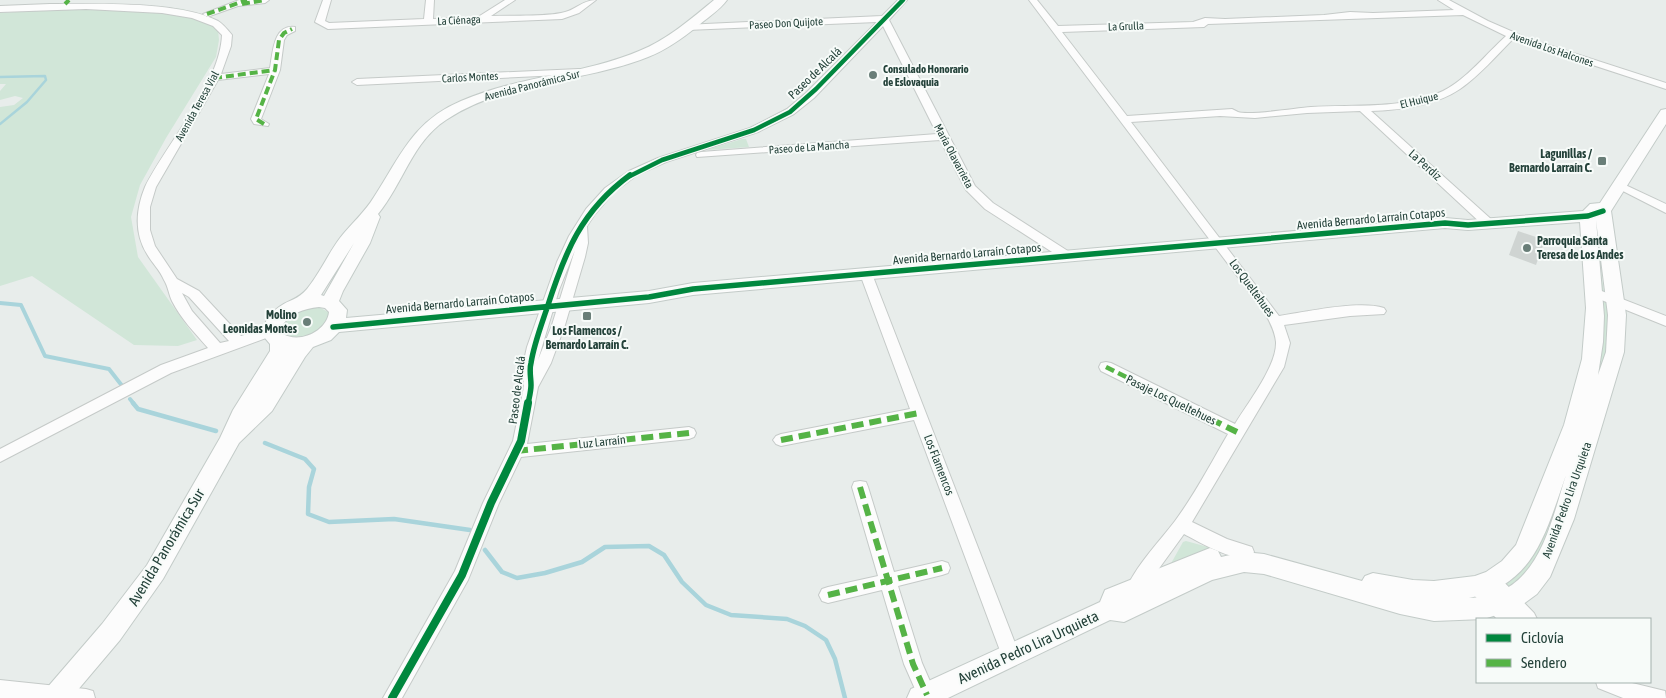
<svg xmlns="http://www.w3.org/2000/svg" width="1666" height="698" viewBox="0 0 1666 698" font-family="'Asap Condensed',sans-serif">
  <rect width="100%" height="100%" fill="#e8edeb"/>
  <path fill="#d1e6d8" d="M99,6H156L183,9L206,17L218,30L219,40L216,57L166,138L140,185L131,217L138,257L197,340L178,346L134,345L32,276L0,286V107L14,105L23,98L15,96L0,100V91L6,84H0V13Z
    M742,139H746L749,147L706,150Z
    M1593,224L1611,334L1584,435L1550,530L1529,574L1517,585L1482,601L1427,597L1508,579L1590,389Z
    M319,307L328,312L330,316C323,332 303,343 286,334L283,325C290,311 305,308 319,307Z
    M1186,541L1219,550L1192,556L1169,567L1183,542Z"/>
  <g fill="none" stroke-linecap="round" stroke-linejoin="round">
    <path stroke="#a9d4db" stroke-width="2.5" d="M0,77L45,76L46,80L27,102L0,124"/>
    <path stroke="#a9d4db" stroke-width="4" d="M0,303L21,305L45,356L109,369L123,387
      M130,399L134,404"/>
    <path stroke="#a9d4db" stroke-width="4.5" d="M133,403L138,409L216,431
      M265,443L305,459L314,469L309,487L308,514L329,522L394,519L470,530
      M485,550L502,572L517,578L545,573L582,562L605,547L649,546L664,555L682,582L706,605L731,615L787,619L805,626L826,640L835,659L845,698"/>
  </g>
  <path fill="#cfd4d2" d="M1518,231L1545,240L1536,265L1509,255Z"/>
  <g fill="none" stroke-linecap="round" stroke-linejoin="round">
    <g stroke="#c5cac8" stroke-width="2">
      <path id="street" d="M239,0H269L265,3L238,6L207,17L203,14Z
        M323,0H331L325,21L329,23L424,19L426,0H434L433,19L478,17L505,0H515L491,16C513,15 540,17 561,13C575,11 582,0 596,0L579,13L562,19L328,29L315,22Z
        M898,0H907L889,20L975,186L993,203L1071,253L1073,256L1071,259H1063L985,209L966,190L940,140L697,157L696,155L697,153L701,152L937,134L883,26L814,98L794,114L758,132L666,162L637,175L613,193L595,214L587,226L588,243L585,257L565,325L551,363L538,387L527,444L689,427L694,429L696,433L694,437L689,439L521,457L499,503L468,580L402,698H383L455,571L483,503L513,441L524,387L523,365L527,347L557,262L569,236L586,209L605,188L629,171L658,158L750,128L787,109L806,93L877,22L687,30L682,27L684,25L882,16ZM575,250L552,325L538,360L559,290Z
        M1029,0H1037L1058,26L1193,22L1205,18L1225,19L1324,15L1350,12L1373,13L1454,10L1438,0H1449L1488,21L1527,38L1666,83V89L1513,39C1496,56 1480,75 1460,89C1435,106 1401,110 1371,111L1492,220L1494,223L1488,227L1484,226L1360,111L1307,113L1255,118L1220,116L1131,122L1279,316C1307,312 1358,300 1384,308L1386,311L1384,314L1350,316L1284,325L1290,343L1284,367L1192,522L1227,539L1252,547L1254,552L1252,557C1235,563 1199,542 1184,534L1142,592L1136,595L1130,592L1127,587C1139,562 1159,542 1175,521C1195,494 1211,463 1228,434L1101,371L1099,367L1101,363L1106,362L1111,363L1235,424C1247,404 1277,366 1276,342C1275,332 1270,322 1265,313ZM1463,15L1506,36C1486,54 1468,78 1443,91C1404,110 1353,104 1311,107C1296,108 1249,116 1238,112C1236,111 1234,110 1232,109L1127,116L1062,32L1204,27L1208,24Z
        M50,4C95,4 179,1 218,21C223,24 228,30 232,35L231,46L221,74L270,68C273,53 273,24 295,27V31L287,35L284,40L280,70L261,119L269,124L268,126L254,124L251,119L269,74L218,80L156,187L150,207V230L155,246L177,279L199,291L241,336L272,326L277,328L279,331L277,334L171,373L0,462V449L161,365L208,348C195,333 181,319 172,301C169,295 168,286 164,280C160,270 152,263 147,254C134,233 136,209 145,187C167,143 220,84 222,35L213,26L192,18L162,13L86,9L0,12V6ZM182,293L189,297L229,341L220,343L192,311Z
        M579,69L582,70V74L357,85L352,82L357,79Z
        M1621,183L1666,204V213L1617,188L1615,186L1617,184Z
        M866,270L872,274L1020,656L1017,662L1011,665L1005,662L1002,656L914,420L781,446L776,444L773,440L776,436L781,434L910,409L860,274Z
        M1594,288L1666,316V326L1589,295L1588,292Z
        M860,481L866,482L868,487L894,572L942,561L948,563L950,568L948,573L942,575L898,586L922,663L936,695L935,698H919L904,664L882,590L828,603L822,601L819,595L822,589L828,587L878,576L852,487L854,482Z
        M1491,572L1497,575L1534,613L1537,619H1497L1470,591L1467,586L1470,581L1476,578L1483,582L1485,575Z
        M0,680L86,689L93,691L95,698H0Z
        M1596,682H1628L1665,691L1666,698H1623L1598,688Z"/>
    </g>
    <g stroke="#c3cbc8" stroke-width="2">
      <path id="secondary" d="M714,0H727C720,10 708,17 699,25C683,38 666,50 648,57C583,83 506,80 446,120C412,142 403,184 378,214L380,217L370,243L343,291L339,301L347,310L346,318L649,291L693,283L1445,218L1468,220L1583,211L1590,204L1600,203L1661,110L1666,109V124L1611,211L1626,315L1624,352L1574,519L1550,577L1537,594L1518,608L1484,619L1434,621L1400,614L1264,574L1244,572L1212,580L1124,622L1110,620L948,698H907L911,689L1100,602L1105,590L1210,548L1218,551L1221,557L1244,552L1264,554L1362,581L1365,576L1373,573L1413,580L1434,581L1475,576L1486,572L1502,561L1516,545L1564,425L1582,359L1586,308L1580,222L1468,230L1445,228L693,295L649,303L339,332L331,340L313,347L305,357L272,411L239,443L163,579L120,640L71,698H42L46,689L102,624L147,565L220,438L233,410L270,351V344L265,338L263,327C267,319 272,312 279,307C290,299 298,300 307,289C320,273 328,254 340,238C351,224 365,212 374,197C400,157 413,121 461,101C518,76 582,75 639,51C667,40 691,19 714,0ZM1596,220L1608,315L1606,352L1598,375L1603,342L1604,316ZM354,243L324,296L321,295ZM319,307L325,308L329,312C327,331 300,344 283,334L281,327C290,313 303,309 319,307ZM1566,475C1549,529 1537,597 1469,598C1535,585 1546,531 1566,475Z"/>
    </g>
    <use href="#street" fill="#fcfcfc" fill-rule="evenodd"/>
    <use href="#secondary" fill="#fcfcfc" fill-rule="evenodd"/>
    <path stroke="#55b346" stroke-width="4" stroke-dasharray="8 4" stroke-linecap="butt" d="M65,4L69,0
      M242,4L265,0
      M207,14L247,0
      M214,78L275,70
      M264,124L256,119L275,70L279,40L284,33L292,29"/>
    <path stroke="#55b346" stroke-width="4.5" stroke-dasharray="9 4.5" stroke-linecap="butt" d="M1106,367L1181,404"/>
    <path stroke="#55b346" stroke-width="6" stroke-dasharray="12 6" stroke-linecap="butt" d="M1178,403L1237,432
      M781,440L919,413
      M516,451L689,433
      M860,487L913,664L927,695
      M828,595L942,568"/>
    <g stroke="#f7fbf9" stroke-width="7">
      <path id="cycleway-far2" d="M628,177L662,160L754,130L790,112L816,89L903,0"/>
    </g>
    <g stroke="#f7fbf9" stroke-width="9">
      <path id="cycleway-far1" d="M333,327L649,297L693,289L1445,223L1468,225L1588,216L1603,211
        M528,404C529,398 531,392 531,385C531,378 529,370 531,363C534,344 541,326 547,308C565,252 581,211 630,175"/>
    </g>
    <g stroke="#f7fbf9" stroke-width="11">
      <path id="cycleway" d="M392,698L462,575L491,503L521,441L528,403"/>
    </g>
    <use href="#cycleway-far2" stroke="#00873e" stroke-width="4.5"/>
    <use href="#cycleway-far1" stroke="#00873e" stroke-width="5.5"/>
    <use href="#cycleway" stroke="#00873e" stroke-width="8"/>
  </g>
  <g fill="#697e78" stroke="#f7fbf9" stroke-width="2">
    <circle cx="873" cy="75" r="5"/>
    <rect x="1597" y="156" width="10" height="10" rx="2.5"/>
    <circle cx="1527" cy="248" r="5"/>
    <rect x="582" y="311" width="10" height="10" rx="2.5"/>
    <circle cx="307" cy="322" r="5"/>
  </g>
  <g text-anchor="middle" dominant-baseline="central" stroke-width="4" stroke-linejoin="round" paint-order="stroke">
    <g font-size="11" fill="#24423a" stroke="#f7fbf9">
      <text transform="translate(459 20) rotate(-3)">La Ciénaga</text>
      <text transform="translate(786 23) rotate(-3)">Paseo Don Quijote</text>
      <text transform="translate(1126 26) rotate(-2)">La Grulla</text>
      <text transform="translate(1552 49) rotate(19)">Avenida Los Halcones</text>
      <text transform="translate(470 77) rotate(-3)">Carlos Montes</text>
      <text transform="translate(532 85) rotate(-14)">Avenida Panorámica Sur</text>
      <text transform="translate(1419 100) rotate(-14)">El Huique</text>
      <text transform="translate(197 106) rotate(-61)">Avenida Teresa Vial</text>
      <text transform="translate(809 147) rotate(-4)">Paseo de La Mancha</text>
      <text transform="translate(954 156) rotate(62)">María Olavarrieta</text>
    </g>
    <g font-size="11" font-weight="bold" fill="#24423a" stroke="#f7fbf9" text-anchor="start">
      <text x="883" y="69">Consulado Honorario<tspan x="883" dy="13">de Eslovaquia</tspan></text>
    </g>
    <g font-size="12" fill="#24423a" stroke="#f7fbf9">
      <text transform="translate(815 73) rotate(-44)">Paseo de Alcalá</text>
      <text transform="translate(1425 165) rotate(42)">La Perdiz</text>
      <text transform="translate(1371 219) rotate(-5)">Avenida Bernardo Larraín Cotapos</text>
      <text transform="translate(967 254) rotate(-5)">Avenida Bernardo Larraín Cotapos</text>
      <text transform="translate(1252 288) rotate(54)">Los Queltehues</text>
      <text transform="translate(460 303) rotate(-5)">Avenida Bernardo Larraín Cotapos</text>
      <text transform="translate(517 390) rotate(-83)">Paseo de Alcalá</text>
      <text transform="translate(1171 400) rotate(26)">Pasaje Los Queltehues</text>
      <text transform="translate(602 442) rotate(-6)">Luz Larraín</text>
      <text transform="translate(939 465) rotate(69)">Los Flamencos</text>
      <text transform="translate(1567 500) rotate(-70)">Avenida Pedro Lira Urquieta</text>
    </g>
    <g font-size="12" font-weight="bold" fill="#24423a" stroke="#f7fbf9" text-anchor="end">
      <text x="1592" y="154">Lagunillas /<tspan x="1592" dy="14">Bernardo Larraín C.</tspan></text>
      <text x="1537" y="241" text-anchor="start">Parroquia Santa<tspan x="1537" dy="14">Teresa de Los Andes</tspan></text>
      <text x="297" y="315">Molino<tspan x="297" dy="14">Leonidas Montes</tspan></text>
      <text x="587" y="331" text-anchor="middle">Los Flamencos /<tspan x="587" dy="14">Bernardo Larraín C.</tspan></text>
    </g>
    <g font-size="15" fill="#24423a" stroke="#f7fbf9">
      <text transform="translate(166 547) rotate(-59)">Avenida Panorámica Sur</text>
      <text transform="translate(1028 647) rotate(-25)">Avenida Pedro Lira Urquieta</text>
    </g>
  </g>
  <rect x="1476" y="618" width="175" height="65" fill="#f7fbf9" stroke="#a3b1ad"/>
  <rect x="1486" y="634" width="25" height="8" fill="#00873e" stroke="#a3b1ad"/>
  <text x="1521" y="643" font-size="15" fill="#24423a">Ciclovía</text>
  <rect x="1486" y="659" width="25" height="8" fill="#55b346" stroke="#a3b1ad"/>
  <text x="1521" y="668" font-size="15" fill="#24423a">Sendero</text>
</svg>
